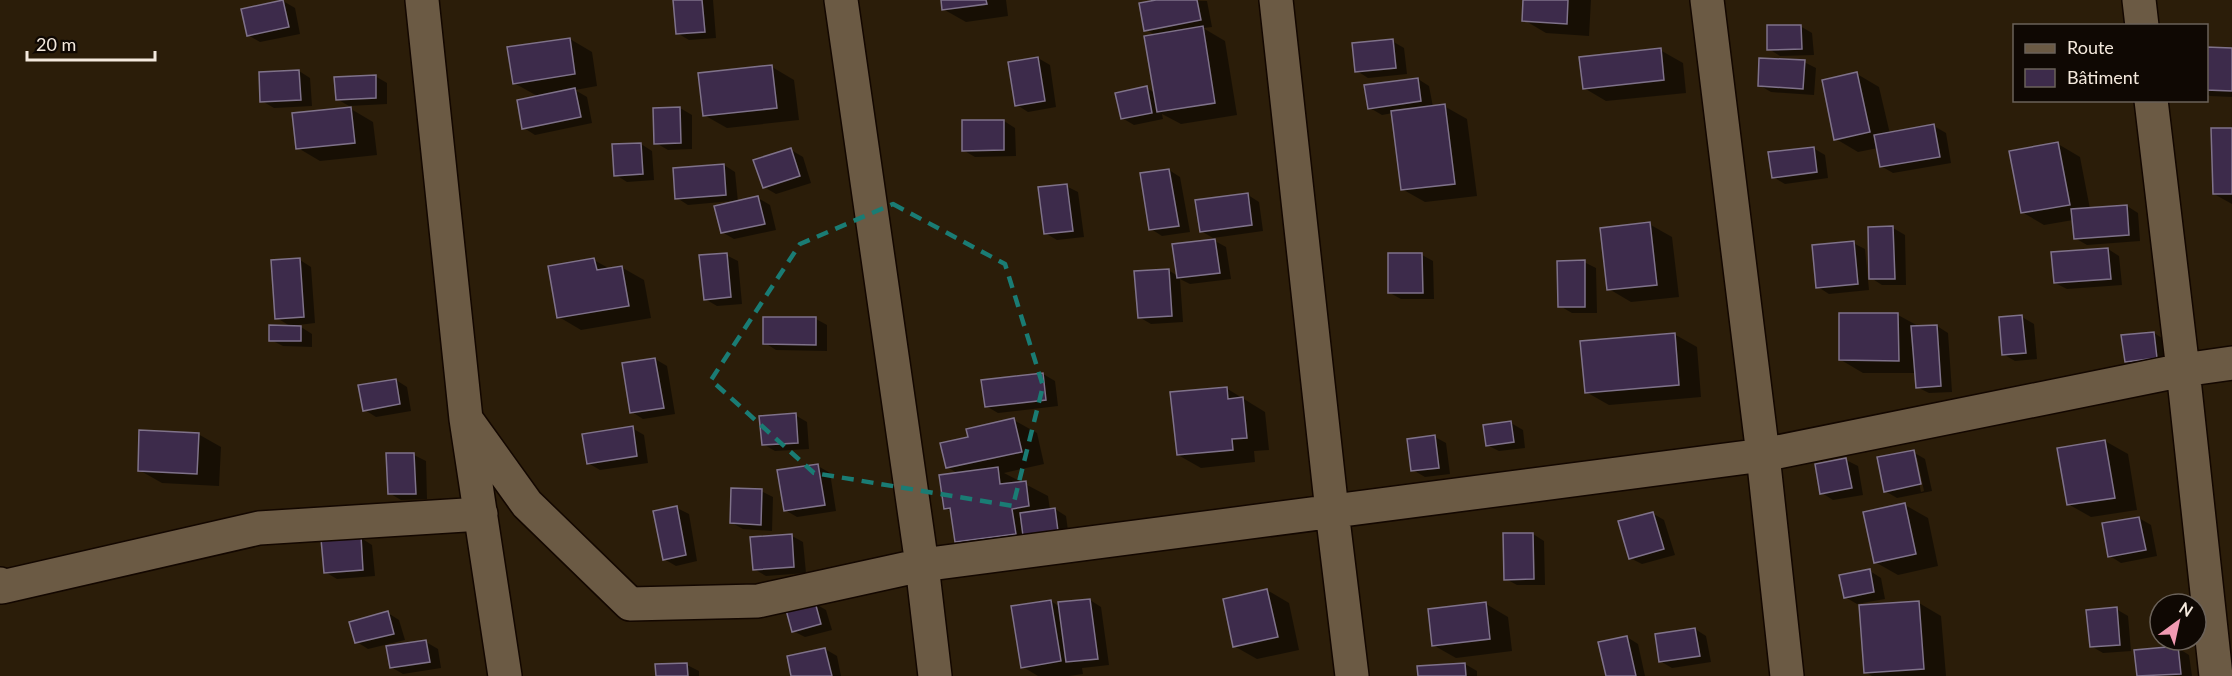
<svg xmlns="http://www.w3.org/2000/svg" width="2232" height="676" viewBox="0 0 2232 676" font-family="Lato,sans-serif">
  <rect width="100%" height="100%" fill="#2b1d09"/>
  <path fill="#0007" fill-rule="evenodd" d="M674,0H713L716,38L689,40L677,33Z
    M942,0H1006L1008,16L966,22L943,9Z
    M1164,0L1207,1L1212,27L1203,28L1225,41L1237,115L1181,124L1162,114L1163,119L1134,125L1122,118L1147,88L1155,93L1156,35L1146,30Z
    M1525,0H1591L1589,36L1546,33L1524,20Z
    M283,1L295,8L300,34L260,42L248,35Z
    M1800,26L1812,33L1814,55L1780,56L1769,49Z
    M570,39L592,52L597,86L575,90L587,97L592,123L535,135L524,128L539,97L514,83Z
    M1392,41L1404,48L1407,74L1368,78L1357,71Z
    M2206,49L2232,50V97L2210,96L2206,94Z
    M1660,50L1683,63L1686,93L1606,101L1584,88Z
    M1038,58L1050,65L1056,107L1028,112L1017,105Z
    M1804,62L1816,68L1814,95L1771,92L1759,85Z
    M772,67L794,80L799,120L727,128L704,115Z
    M299,71L310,78L312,106L274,108L262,101Z
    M1857,74L1879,87L1890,134L1934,126L1946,133L1951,163L1893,173L1881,166L1878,148L1858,152L1836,139Z
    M375,76L387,83V104L349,106L337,99Z
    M1418,79L1429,86L1433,107L1444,106L1467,119L1477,196L1425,202L1402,189L1393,113L1382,115L1370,108Z
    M680,108L692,115V149L668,150L656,143Z
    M351,109L373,122L377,155L320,161L298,148Z
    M1004,121L1015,128L1016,156L975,157L963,150Z
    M2232,130V204L2214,194Z
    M641,144L652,151L654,180L627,182L616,175Z
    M2058,144L2080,157L2090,209L2127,206L2138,213L2140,241L2087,245L2075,238L2073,220L2044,225L2022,212Z
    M1813,148L1825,155L1828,178L1785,184L1773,177Z
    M791,150L803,157L811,183L776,194L764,187Z
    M724,165L735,172L738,202L758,198L770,205L776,230L734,239L722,232L732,201L688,205L677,198Z
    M1169,170L1180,177L1190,232L1162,236L1151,229Z
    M1066,186L1078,192L1084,237L1057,240L1045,233Z
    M1248,195L1259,202L1263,231L1213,238L1201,231Z
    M1649,224L1672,237L1679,297L1631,302L1609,289Z
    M1893,228L1905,235L1906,285H1882L1871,278Z
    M1215,241L1226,247L1231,279L1190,284L1180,279L1183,322L1151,324L1139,317L1168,270L1178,276Z
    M1853,243L1865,249L1869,290L1829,294L1818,287Z
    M2108,249L2119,256L2122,285L2067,289L2055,283Z
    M726,255L738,261L742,304L717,306L705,299Z
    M1422,255L1433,261L1434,299H1401L1390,293Z
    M300,260L311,267L315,323L290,326L277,318Z
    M594,260L610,269L621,267L644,280L651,318L581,330L559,317Z
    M1584,262L1596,268L1597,313H1572L1560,306Z
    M1898,315L1920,327L1937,326L1948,333L1952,392L1929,393L1917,387L1916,373H1863L1841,360Z
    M2022,317L2034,324L2037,359L2015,361L2003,354Z
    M816,319L827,325V351L776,350L765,343Z
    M301,327L312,334V347L283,346L271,340Z
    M2154,333L2165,340L2168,364L2138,368L2126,361Z
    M1674,334L1697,347L1701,397L1609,405L1586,392Z
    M655,359L667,366L675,414L643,419L632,412Z
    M1043,374L1055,381L1058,406L998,413L986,406Z
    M396,380L407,387L411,411L376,417L365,410Z
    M1226,388L1265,412L1269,450L1254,451L1255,462L1201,468L1178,455Z
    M795,415L807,422L809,449L775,451L763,444Z
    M1014,420L1037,433L1044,464L1004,473L1048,496L1050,510L1055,509L1066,516L1069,538L979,554L956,541L952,512L945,508L959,474L947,467L970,438Z
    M1511,423L1523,430L1525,448L1499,451L1487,445Z
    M632,428L644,435L648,463L600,470L588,463Z
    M198,434L221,447L219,486L162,483L139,470Z
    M1435,437L1446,443L1450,474L1425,477L1413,470Z
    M2105,441L2128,454L2137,510L2091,517L2068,504Z
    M1913,452L1925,459L1932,491L1897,498L1885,491ZM1914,458H1917L1924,491L1921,492Z
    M414,455L426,461L427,499L401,500L389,493Z
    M1846,460L1858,466L1863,495L1833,500L1822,493Z
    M818,466L830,473L836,511L797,517L785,510Z
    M761,491L773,497L772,531L743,529L732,523Z
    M1905,505L1928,518L1938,566L1898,575L1875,562Z
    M677,508L689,514L697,561L676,566L664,559Z
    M1652,513L1664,520L1675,555L1642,564L1630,558Z
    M2139,518L2151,525L2157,556L2121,563L2110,556Z
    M1533,534L1544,541L1545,585H1517L1506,579Z
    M792,536L803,542L806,573L766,576L754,569Z
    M361,538L372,545L375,576L337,579L325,572Z
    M1870,571L1881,578L1885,599L1857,604L1845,597Z
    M1267,590L1289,603L1299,650L1257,659L1234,646Z
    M1090,600L1101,607L1109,665L1082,668L1083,674L1069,676H1038L1023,667L1051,601L1060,607Z
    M814,603L826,610L832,630L805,637L793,631Z
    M1919,603L1941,616L1946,676H1872L1865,672Z
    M1486,604L1508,617L1512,651L1456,658L1433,645Z
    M2116,609L2128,616L2131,651L2103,653L2091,646Z
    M388,613L399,620L405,640L368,649L357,642Z
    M1695,629L1706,636L1711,662L1672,668L1660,661Z
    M1627,637L1638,644L1645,676H1608Z
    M426,642L438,649L441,668L403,674L391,667Z
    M2178,648L2189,655L2192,676H2138L2136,651Z
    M825,649L837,656L841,676H793Z
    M1465,664L1477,671V676H1419Z
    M687,665L699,671V676H657Z"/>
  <path fill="#3d2b4b" stroke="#7f728a" stroke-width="1.5" d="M283,0L289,27L247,36L241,9Z
    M673,0H702L705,32L676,34Z
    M941,0H986L987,4L942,10Z
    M1156,0H1197L1201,20L1144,31L1139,3Z
    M1523,0H1568L1567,24L1522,21Z
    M1767,25H1801L1802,49L1767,50Z
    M1203,26L1215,103L1157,112L1144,36Z
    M570,38L575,74L513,84L507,47Z
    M1393,39L1396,68L1355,72L1352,43Z
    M2206,47L2232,48V91L2206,90Z
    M1661,48L1664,80L1583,89L1579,57Z
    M1038,57L1045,101L1015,106L1008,62Z
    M1759,58L1805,60L1803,89L1758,86Z
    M772,65L777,108L703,116L698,73Z
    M299,70L301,100L260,102L259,72Z
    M1857,72L1870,132L1834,140L1822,80Z
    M376,75V98L336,100L334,77Z
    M1418,78L1421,101L1368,109L1364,85Z
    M1147,86L1152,113L1121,119L1115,93Z
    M575,88L581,117L522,129L517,100Z
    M1445,104L1455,184L1401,190L1391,111Z
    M351,107L355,143L296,149L292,113Z
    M680,107L681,143L654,144L653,108Z
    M962,120H1004V150L962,151Z
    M1934,124L1940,157L1880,167L1874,135Z
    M2211,128H2232V194H2213Z
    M2058,142L2070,205L2021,213L2009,151Z
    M641,143L643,174L614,176L612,144Z
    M1814,147L1817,172L1772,178L1768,152Z
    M791,148L800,176L763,188L753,160Z
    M724,164L726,195L675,199L673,168Z
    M1169,169L1179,226L1149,230L1140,173Z
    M1067,184L1073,231L1044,234L1038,187Z
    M1248,193L1252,225L1200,232L1195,200Z
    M758,196L765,224L721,233L714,206Z
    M2127,205L2129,235L2074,239L2071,209Z
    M1650,222L1657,285L1607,290L1600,228Z
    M1893,226L1895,279H1869L1868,227Z
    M1215,239L1220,273L1177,278L1172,244Z
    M1854,241L1858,284L1816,288L1812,245Z
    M2108,248L2111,279L2054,283L2051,252Z
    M727,253L731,297L704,300L699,255Z
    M1388,253H1422L1423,293H1388Z
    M300,258L304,317L275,319L271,260Z
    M594,258L597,270L622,266L629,306L557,318L548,266Z
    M1585,260V307H1558L1557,261Z
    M1169,269L1172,316L1138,318L1134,271Z
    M1839,313H1898L1899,361L1839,360Z
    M2022,315L2026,353L2002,355L1999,317Z
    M763,317H816V345L763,344Z
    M269,325L301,326V341H269Z
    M1937,325L1941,386L1916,388L1911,326Z
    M2154,332L2157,358L2125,362L2121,335Z
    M1675,333L1679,385L1585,393L1580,341Z
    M655,358L664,408L630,413L622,363Z
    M1043,373L1046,400L985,407L981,380Z
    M396,379L400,404L363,411L358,385Z
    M1227,387L1228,399L1243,397L1247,438L1232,439L1233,450L1177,455L1170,392Z
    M796,413L798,443L762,445L759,416Z
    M1014,418L1022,452L946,468L940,443L968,437L966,429Z
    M1511,421L1514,442L1486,446L1483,425Z
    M633,426L637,456L587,464L582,434Z
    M139,430L199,433L197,474L138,471Z
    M1435,435L1439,468L1411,471L1407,439Z
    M2105,440L2115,498L2067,505L2057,448Z
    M1914,450L1921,484L1884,492L1877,457Z
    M386,453H414L416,494H388Z
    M1846,458L1852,488L1820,494L1815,464Z
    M818,464L825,505L784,511L777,470Z
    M998,467L1000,484L1026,481L1029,506L1012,509L1016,534L955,542L950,508L944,509L939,475Z
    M731,488L762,489L761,525L730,523Z
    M1905,503L1916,554L1874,563L1863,512Z
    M677,506L686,555L663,560L653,511Z
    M1055,508L1058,531L1023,536L1020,513Z
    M1653,512L1664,549L1629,559L1618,521Z
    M2139,517L2146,550L2108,557L2102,523Z
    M1503,533H1533L1534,579L1504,580Z
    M792,534L794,567L753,570L750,537Z
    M361,536L363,570L324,573L321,539Z
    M1870,569L1874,592L1844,598L1839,575Z
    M1267,589L1278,637L1233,647L1223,599Z
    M1090,599L1098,659L1066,662L1058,602Z
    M1051,600L1061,661L1021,668L1011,606Z
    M1919,601L1924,669L1864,673L1859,605Z
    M815,602L821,624L792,632L786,610Z
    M1486,602L1490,639L1432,646L1428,609Z
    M2117,607L2120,645L2090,647L2086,610Z
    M388,611L394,634L355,643L349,622Z
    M1695,628L1700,656L1659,662L1655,634Z
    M1627,636L1636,676H1606L1598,642Z
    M426,640L430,662L390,668L386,646Z
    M2178,646L2181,674L2137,676L2134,650Z
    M825,648L832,676H791L787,656Z
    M687,663L688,676H656L655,664Z
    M1465,663L1466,676H1418L1417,666Z"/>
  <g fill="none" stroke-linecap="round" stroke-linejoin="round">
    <g stroke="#130700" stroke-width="36">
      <path id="minor" d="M422,0L466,419L505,676
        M841,0L922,565L935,676
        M1276,0L1332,511L1352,676
        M1707,0L1763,455L1787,676
        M2139,0L2142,26
        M2151,100L2183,370L2216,676
        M466,419L527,504L630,604L758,601L922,565L1763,455L2183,370L2232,363
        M0,584L2,587L259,528L481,514"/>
    </g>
    <use href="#minor" stroke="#6b5a44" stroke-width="33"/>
  </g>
  <path fill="none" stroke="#1a7c74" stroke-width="4.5" stroke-dasharray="12 8" stroke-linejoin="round" d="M893,204L1005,264L1043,386L1013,506L814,473L711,380L800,244Z"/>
  <rect x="2013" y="24" width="195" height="78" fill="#0f0803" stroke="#6b625a" stroke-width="1.5"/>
  <rect x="2025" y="44" width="30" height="9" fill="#6b5a44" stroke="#6b625a" stroke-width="1.5"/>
  <text x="2067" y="54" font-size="18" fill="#f4e9dd">Route</text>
  <rect x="2025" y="69" width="30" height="18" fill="#3d2b4b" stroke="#6b625a" stroke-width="1.5"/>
  <text x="2067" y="84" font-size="18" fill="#f4e9dd">Bâtiment</text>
  <g transform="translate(2178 622) rotate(33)"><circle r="28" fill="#0f0803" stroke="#6b625a" stroke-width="1.5"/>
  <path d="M0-4.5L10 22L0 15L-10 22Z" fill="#f19ab2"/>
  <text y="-9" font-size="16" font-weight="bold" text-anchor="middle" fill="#f4e9dd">N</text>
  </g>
  <path d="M27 51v9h128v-9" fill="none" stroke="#f4e9dd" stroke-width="3"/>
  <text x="36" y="51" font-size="18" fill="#f4e9dd" stroke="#0f0803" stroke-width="4.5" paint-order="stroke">20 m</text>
</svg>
